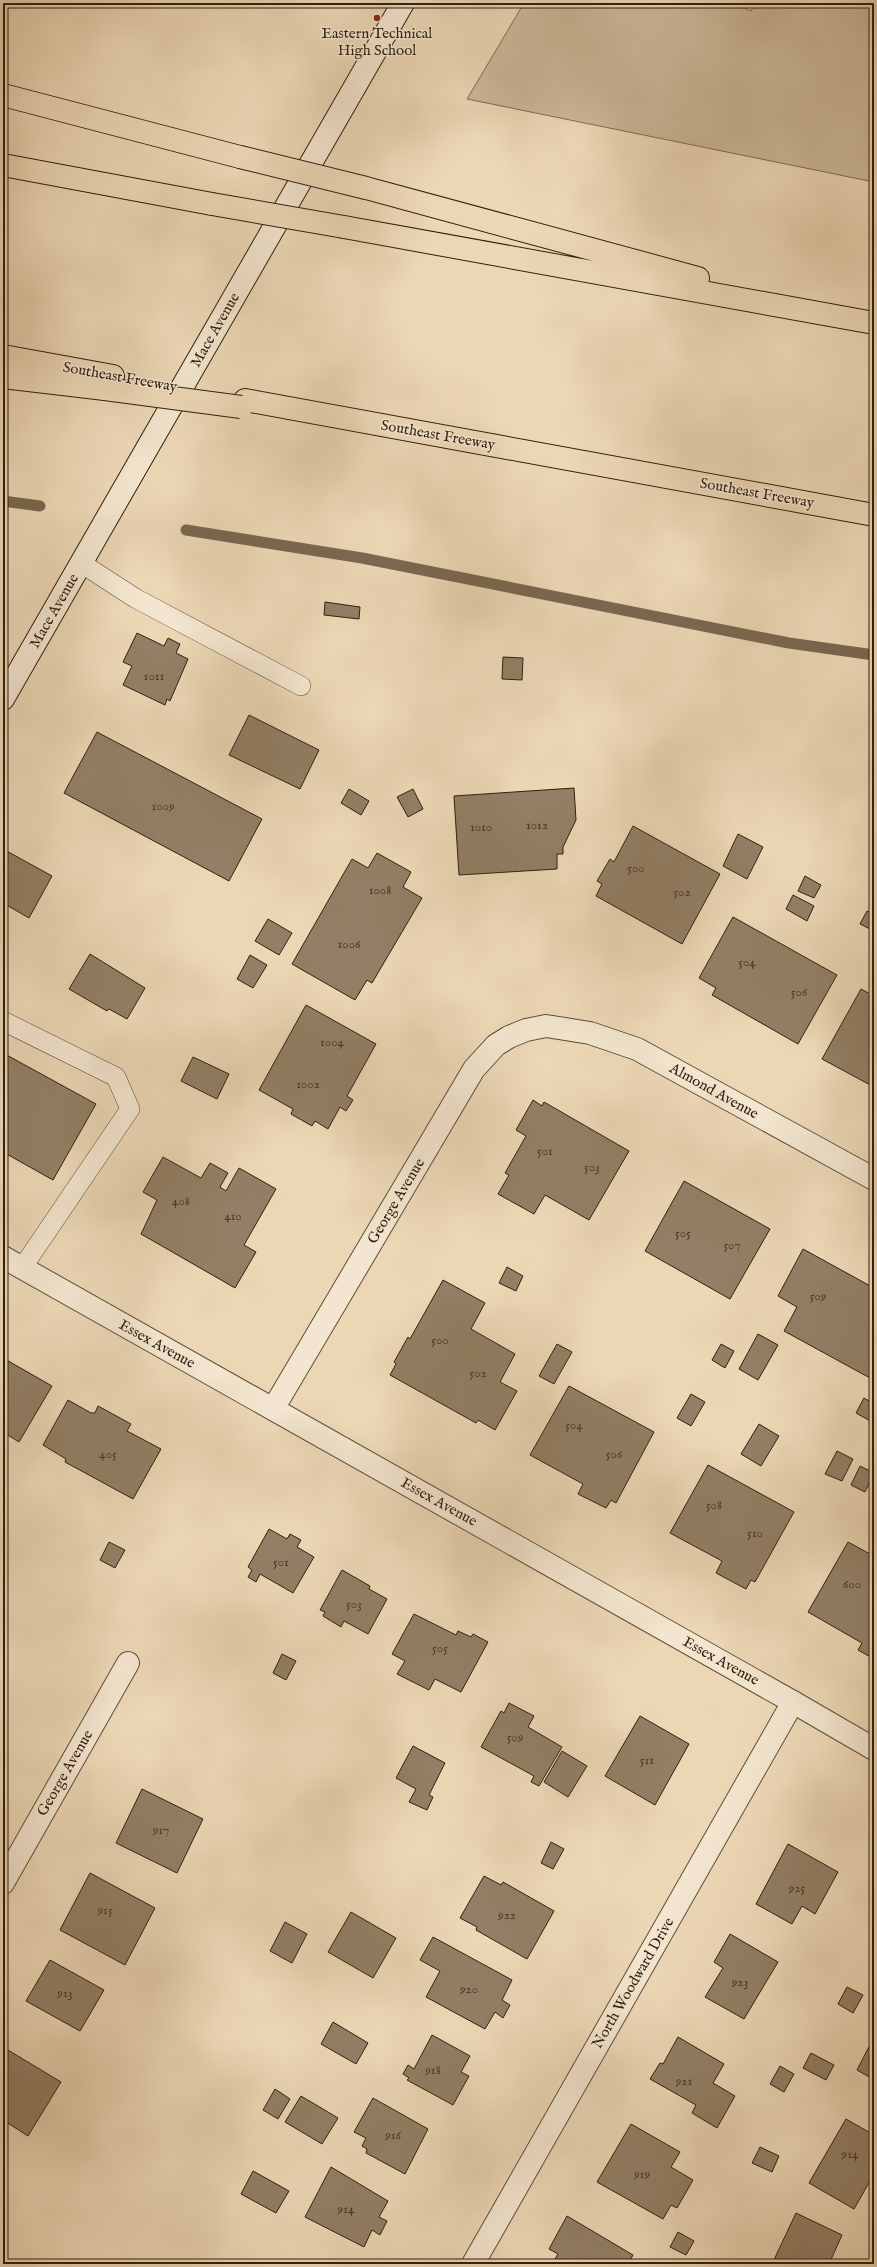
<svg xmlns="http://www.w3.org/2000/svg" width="877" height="2267" viewBox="0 0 877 2267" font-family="'IM FELL English',serif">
  <rect width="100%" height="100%" fill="#ecd7b5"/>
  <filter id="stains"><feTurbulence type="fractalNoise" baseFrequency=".005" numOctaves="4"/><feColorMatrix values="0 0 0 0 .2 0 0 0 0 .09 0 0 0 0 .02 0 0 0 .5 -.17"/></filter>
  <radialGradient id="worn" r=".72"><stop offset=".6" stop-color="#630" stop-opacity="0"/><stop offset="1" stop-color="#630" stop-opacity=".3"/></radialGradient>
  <path fill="#ccb899" stroke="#7e6c54" d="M524,3H731L751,11L755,3H874V182L467,99Z"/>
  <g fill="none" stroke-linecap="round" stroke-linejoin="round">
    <path stroke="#7a6850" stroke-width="11" d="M3,501L40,506
      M186,530L362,558L789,643L874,655"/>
  </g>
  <path fill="#927f65" stroke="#301f0e" d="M325,602L360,607L359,619L324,615Z
    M137,633L164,646L168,638L180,644L176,653L188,659L170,701L167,699L165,705L123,685L132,666L123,662Z
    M503,657L523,658L522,680L502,679Z
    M249,715L319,750L300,789L229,755Z
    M97,732L262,819L229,881L64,793Z
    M574,788L576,820L563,847V854H557V869L459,875L454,796Z
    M349,789L369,801L361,815L341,803Z
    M413,789L423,809L408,817L397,797Z
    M633,826L720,874L682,944L596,896L602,884L597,881L610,859L614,862Z
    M738,834L763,847L747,879L723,866Z
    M3,849L52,876L29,918L3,903Z
    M377,853L411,872L403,887L422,898L372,983L367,980L355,1000L292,964L352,859L368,868Z
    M805,876L821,885L814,898L798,891Z
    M793,895L814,906L807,921L786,909Z
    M867,911L874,914V931L860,924Z
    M733,917L837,975L798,1044L712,995L716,988L699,978Z
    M268,919L292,933L279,955L255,941Z
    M90,954L145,988L127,1019L109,1009L107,1011L69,989Z
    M250,955L267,965L253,988L237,979Z
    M861,989L874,996V1087L822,1059Z
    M306,1005L376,1044L347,1096L353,1100L346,1111L340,1107L328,1129L315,1121L312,1126L291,1114L293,1109L259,1090Z
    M3,1053L96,1104L53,1180L3,1152Z
    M193,1057L229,1074L217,1099L181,1081Z
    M533,1100L542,1106L544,1102L629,1151L589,1220L545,1195L534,1214L498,1194L509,1175L505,1173L526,1136L516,1130Z
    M163,1157L201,1178L210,1163L228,1173L220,1187L226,1191L239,1168L276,1189L244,1245L256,1252L235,1288L141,1234L157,1200L143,1192Z
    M684,1181L770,1229L730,1299L645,1251Z
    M803,1249L874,1288V1371L870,1378L784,1331L797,1307L778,1296Z
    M507,1267L523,1276L516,1291L499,1283Z
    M443,1280L485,1303L471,1329L515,1354L500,1382L517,1391L495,1430L478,1420L476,1423L390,1375L396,1364L394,1362L408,1337L410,1339Z
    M758,1334L778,1345L758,1380L739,1369Z
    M557,1344L572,1352L554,1384L539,1376Z
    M721,1344L734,1351L725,1368L712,1360Z
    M3,1358L52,1386L19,1442L3,1432Z
    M569,1386L654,1432L616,1503L611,1500L606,1508L578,1494L583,1484L530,1455Z
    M691,1394L705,1402L691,1426L677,1418Z
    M864,1398L874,1404V1423L856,1413Z
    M68,1400L91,1413H95L98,1406L131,1424L127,1431L161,1449L133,1499L65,1462L66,1459L43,1445Z
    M759,1424L779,1436L761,1466L741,1454Z
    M837,1451L853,1459L842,1481L825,1474Z
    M708,1465L794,1512L755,1582L751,1580L746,1589L716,1573L722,1561L670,1533Z
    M860,1466L874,1473L865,1492L851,1485Z
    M269,1529L287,1539L290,1534L301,1540L297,1547L314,1557L293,1593L260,1574L256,1582L248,1577L252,1570L248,1567Z
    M109,1542L125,1550L115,1568L100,1560Z
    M848,1542L874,1556V1659L858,1650L862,1643L808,1612Z
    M342,1570L370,1586L369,1589L387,1599L368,1634L344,1621L341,1627L323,1616L325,1612L320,1610Z
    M414,1614L456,1635L458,1631L471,1637L473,1634L488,1642L461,1692L435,1679L429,1690L397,1674L405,1661L392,1654Z
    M282,1654L296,1661L286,1680L273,1673Z
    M509,1703L534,1716L528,1727L562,1747L539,1786L531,1782L534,1776L481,1747L501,1711L504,1713Z
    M640,1716L689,1744L655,1805L605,1776Z
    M413,1746L445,1763L429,1795L433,1797L427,1810L409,1802L416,1789L396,1778Z
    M562,1751L587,1766L568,1797L544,1782Z
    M142,1789L203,1819L177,1873L116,1843Z
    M551,1842L564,1849L553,1869L541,1863Z
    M788,1844L838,1872L815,1914L802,1906L792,1924L756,1904Z
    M90,1873L155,1908L125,1965L60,1930Z
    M484,1876L501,1885L503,1882L554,1911L527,1959L476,1930L477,1927L460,1918Z
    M351,1912L396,1938L373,1978L328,1952Z
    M285,1922L307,1934L292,1963L270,1951Z
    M730,1934L778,1962L744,2019L705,1997L723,1968L714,1962Z
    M433,1937L512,1980L502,2000L510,2005L503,2018L495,2012L485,2029L426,1997L440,1971L420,1960Z
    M50,1960L104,1990L80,2031L26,2001Z
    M847,1987L863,1995L853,2013L838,2004Z
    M333,2022L368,2043L356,2064L321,2044Z
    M432,2035L470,2056L461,2072L469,2076L453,2105L407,2080L409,2078L403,2074L408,2065L414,2069Z
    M678,2037L724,2064L713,2083L735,2096L717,2128L692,2113L696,2105L650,2079L660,2063L663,2064Z
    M874,2037V2084L870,2081L871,2078L857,2070Z
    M3,2047L61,2082L28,2136L3,2120Z
    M811,2053L834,2065L826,2080L803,2068Z
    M780,2066L794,2074L784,2092L770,2084Z
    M275,2089L290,2099L278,2119L263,2110Z
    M301,2096L338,2118L322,2144L285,2122Z
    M373,2098L428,2129L405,2174L366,2153L367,2149L362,2146L366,2138L354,2132Z
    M846,2119L874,2135V2174L854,2209L809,2183Z
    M631,2124L680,2152L671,2167L693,2180L677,2208L671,2205L663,2219L597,2182Z
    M760,2147L779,2156L772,2172L752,2163Z
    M331,2167L388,2201L379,2217L387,2221L380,2235L372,2230L364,2247L305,2217Z
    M253,2171L289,2191L276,2213L241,2194Z
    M796,2213L842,2235L829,2264H772Z
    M567,2216L633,2255L628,2264H552L558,2254L549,2249Z
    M678,2232L694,2241L686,2255L670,2247Z"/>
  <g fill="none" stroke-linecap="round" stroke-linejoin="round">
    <g stroke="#5f4d38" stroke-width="20">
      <path id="service" d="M81,563L135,598L301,686
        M3,1021L116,1077L130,1109L22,1268"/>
    </g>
    <g stroke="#5f4d38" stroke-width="24">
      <path id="minor" d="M273,1409L474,1069L496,1045L509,1037L526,1030L546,1026L590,1033L637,1049L874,1179
        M3,1883L128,1663
        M473,2264L793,1702"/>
    </g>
    <g stroke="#5f4d38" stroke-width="24">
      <path id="tertiary" d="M3,1257L793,1702L874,1749"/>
    </g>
    <g stroke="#301f0e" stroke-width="24">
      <path id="secondary" d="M3,699L403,3"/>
    </g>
    <g stroke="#301f0e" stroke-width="24">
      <path id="motorway" d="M3,95L240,157
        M3,165L212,204
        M366,188L698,278
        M344,227L874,323
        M3,356L113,376
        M3,377L105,389
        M245,400L874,515"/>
    </g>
    <use href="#service" stroke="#f3e5cf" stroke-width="19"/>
    <use href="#minor" stroke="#f3e5cf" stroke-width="22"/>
    <use href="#tertiary" stroke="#f3e5cf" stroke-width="22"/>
    <use href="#secondary" stroke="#f3e5cf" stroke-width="22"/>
    <use href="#motorway" stroke="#ecd7b5" stroke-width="22"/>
    <g stroke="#301f0e" stroke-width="24" stroke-linecap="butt">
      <path id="motorway-bridge" d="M240,157L366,188
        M212,204L344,227
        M105,389L241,407"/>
    </g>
    <use href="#motorway-bridge" stroke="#ecd7b5" stroke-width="22"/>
  </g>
  <circle fill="#8f2418" stroke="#f3e5cf" stroke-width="1.5" cx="377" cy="18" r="4"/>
  <g text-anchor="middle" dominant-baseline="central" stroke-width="3" stroke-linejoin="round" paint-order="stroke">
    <g font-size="13" fill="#483724">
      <text x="154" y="676">1011</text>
      <text x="163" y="806">1009</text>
      <text x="537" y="825">1012</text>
      <text x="481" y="827">1010</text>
      <text x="636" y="868">500</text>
      <text x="380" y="890">1008</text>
      <text x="682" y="892">502</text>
      <text x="349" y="944">1006</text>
      <text x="747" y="962">504</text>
      <text x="799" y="992">506</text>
      <text x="332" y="1042">1004</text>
      <text x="308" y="1084">1002</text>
      <text x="545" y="1151">501</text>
      <text x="592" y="1167">503</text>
      <text x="181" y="1201">408</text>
      <text x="233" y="1216">410</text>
      <text x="683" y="1233">505</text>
      <text x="732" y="1245">507</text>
      <text x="818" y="1296">509</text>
      <text x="440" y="1340">500</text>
      <text x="478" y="1373">502</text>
      <text x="574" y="1425">504</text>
      <text x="108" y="1454">405</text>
      <text x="614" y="1454">506</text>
      <text x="714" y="1505">508</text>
      <text x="755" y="1533">510</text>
      <text x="281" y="1562">501</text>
      <text x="852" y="1584">600</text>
      <text x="354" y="1604">503</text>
      <text x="440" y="1648">505</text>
      <text x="515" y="1737">509</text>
      <text x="647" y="1760">511</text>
      <text x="161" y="1830">917</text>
      <text x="797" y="1888">925</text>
      <text x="105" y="1910">915</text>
      <text x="507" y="1915">922</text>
      <text x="740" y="1982">923</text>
      <text x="469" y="1989">920</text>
      <text x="65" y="1993">913</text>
      <text x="433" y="2070">918</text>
      <text x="684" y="2081">921</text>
      <text x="393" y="2135">916</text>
      <text x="850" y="2154">914</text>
      <text x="642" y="2174">919</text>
      <text x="346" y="2209">914</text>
    </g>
    <g font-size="15" fill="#301f0e" stroke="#f3e5cf">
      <text x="377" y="33">Eastern Technical<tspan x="377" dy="17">High School</tspan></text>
    </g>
    <g font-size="15" fill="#301f0e" stroke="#f3e5cf">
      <text transform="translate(215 330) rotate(-60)">Mace Avenue</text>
      <text transform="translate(120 377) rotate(10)">Southeast Freeway</text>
      <text transform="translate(438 435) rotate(10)">Southeast Freeway</text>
      <text transform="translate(757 493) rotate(10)">Southeast Freeway</text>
      <text transform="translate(54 611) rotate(-60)">Mace Avenue</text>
      <text transform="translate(714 1091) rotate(29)">Almond Avenue</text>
      <text transform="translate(396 1201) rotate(-59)">George Avenue</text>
      <text transform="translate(157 1344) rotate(29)">Essex Avenue</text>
      <text transform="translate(439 1502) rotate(29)">Essex Avenue</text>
      <text transform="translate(721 1661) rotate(29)">Essex Avenue</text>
      <text transform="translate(65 1773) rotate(-60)">George Avenue</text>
      <text transform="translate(633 1983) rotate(-60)">North Woodward Drive</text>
    </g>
  </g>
  <rect width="877" height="2267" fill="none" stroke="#ecd7b5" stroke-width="16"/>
  <rect x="4" y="4" width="869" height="2259" fill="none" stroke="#301f0e" stroke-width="2"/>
  <rect x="8" y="8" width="861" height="2251" fill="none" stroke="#301f0e"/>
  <rect width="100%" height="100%" filter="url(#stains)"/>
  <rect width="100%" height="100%" fill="url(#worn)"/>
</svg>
